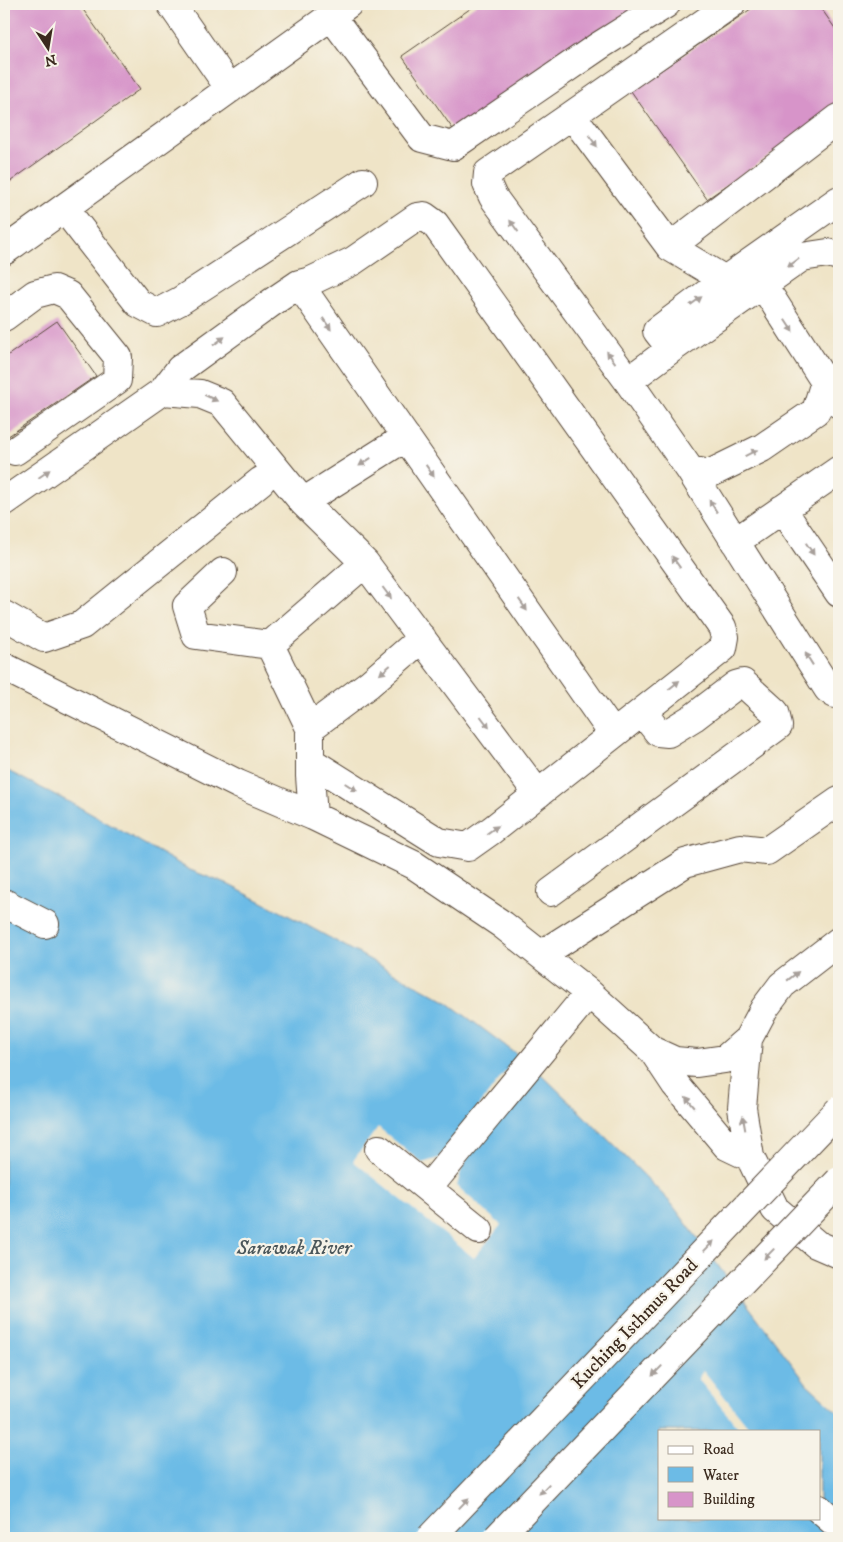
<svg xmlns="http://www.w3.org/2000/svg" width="843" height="1542" viewBox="0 0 843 1542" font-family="'IM FELL DW Pica',serif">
  <rect width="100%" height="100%" fill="#f7f3e8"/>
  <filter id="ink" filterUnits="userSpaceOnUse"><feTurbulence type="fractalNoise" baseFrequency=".02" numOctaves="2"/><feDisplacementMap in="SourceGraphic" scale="10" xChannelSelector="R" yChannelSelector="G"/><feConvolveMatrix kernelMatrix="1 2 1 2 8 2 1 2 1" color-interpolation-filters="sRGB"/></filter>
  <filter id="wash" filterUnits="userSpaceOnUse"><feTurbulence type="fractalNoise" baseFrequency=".0096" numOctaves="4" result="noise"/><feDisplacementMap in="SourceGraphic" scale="20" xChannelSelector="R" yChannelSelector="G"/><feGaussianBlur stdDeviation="1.12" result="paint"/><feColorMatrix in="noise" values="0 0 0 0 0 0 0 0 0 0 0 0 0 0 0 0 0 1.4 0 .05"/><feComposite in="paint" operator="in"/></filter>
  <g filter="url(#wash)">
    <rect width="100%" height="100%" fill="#efe4c7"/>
    <path fill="#6cbbe6" stroke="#547282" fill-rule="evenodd" d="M4,769L79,807L190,870L229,885L299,921L444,1000L518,1055L540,1073L633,1164L671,1203L807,1384L839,1413V1538H4ZM659,1431H819V1518H659Z"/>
    <path fill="#efe4c7" d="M518,1055L530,1065L462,1167L457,1186L501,1225L474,1258L353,1161L378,1127L422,1163L439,1158Z
      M703,1370L752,1431H741L698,1379Z"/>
    <g id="blocks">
      <path fill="#d794c9" d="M4,4H79L140,89L4,186Z
        M477,4H652L459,138L402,56Z
        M758,4H818L839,34V107L707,199L631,91Z
        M57,321L96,376L4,439V358Z"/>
    </g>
  </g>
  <g filter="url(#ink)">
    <use href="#blocks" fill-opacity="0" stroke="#564637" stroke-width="1"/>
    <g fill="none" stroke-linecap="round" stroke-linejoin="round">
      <g stroke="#564637" stroke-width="30">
        <path id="minor" d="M171,4L230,89
          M331,16L422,138L453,146L599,46L666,4
          M572,115L731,4
          M64,208L138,303L157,313L180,301L363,182
          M670,247L839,118
          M4,251L348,4
          M725,280L670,247L572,115L488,173L487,184L493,197L628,381L671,349L802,257L828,253L839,256
          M299,284L613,734
          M763,285L839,404
          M4,317L35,294L54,289L68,295L118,357L117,380L15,451
          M671,349L657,331L725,280L839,200
          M628,381L690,470L828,689L835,694H839
          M163,391L200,394L222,403L303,502
          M406,437L303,502L365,563L538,794
          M690,470L709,474L762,448L816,411L825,382
          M4,502L163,391L180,369L271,303L299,284L311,281L353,261L417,217L424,216L435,224L722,627L725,637L723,648L492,830L468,847L439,842L310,761
          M782,509L839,593
          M735,542L839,470
          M223,572L187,606L196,635L270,645L365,563
          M4,615L44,638L82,625L261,481
          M270,645L310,728
          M4,667L238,784L313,816L414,865L503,925L589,993L653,1051L675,1084L727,1146L750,1157
          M313,816L310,776V728L369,684L422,638
          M551,892L778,726L775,712L743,683L736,685L694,717L668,733L658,732L642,712
          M4,903L45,924
          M839,941L782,985L764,1009L748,1039L742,1108L750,1157L775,1209L816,1244L839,1254
          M542,954L685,863L740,848L767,851L839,801
          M653,1051L675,1061L697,1063L725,1059L748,1039
          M379,1149L479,1230
          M428,1188L589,993
          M819,1509L839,1526"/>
      </g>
      <use href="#minor" stroke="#fff" stroke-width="28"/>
      <g stroke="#564637" stroke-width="30" stroke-linecap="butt">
        <path id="major-bridge" d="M430,1538L839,1110
          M497,1538L839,1181"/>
      </g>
      <use href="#major-bridge" stroke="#fff" stroke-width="28"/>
    </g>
    <defs><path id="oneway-solid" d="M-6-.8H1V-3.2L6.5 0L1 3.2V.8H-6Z" transform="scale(1.25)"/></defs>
    <g fill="#a79f9a">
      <use href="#oneway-solid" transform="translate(593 141) rotate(54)"/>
      <use href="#oneway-solid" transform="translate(514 226) rotate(-126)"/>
      <use href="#oneway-solid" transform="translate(793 263) rotate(144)"/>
      <use href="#oneway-solid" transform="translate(696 301) rotate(-36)"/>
      <use href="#oneway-solid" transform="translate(327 324) rotate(55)"/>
      <use href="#oneway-solid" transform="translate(789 326) rotate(57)"/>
      <use href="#oneway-solid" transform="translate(219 341) rotate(-36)"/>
      <use href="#oneway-solid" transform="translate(611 357) rotate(-126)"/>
      <use href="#oneway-solid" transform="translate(211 398) rotate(25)"/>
      <use href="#oneway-solid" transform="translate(751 453) rotate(-26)"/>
      <use href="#oneway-solid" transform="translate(365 462) rotate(147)"/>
      <use href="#oneway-solid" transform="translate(430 471) rotate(55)"/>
      <use href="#oneway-solid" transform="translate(44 474) rotate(-35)"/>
      <use href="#oneway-solid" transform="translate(713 506) rotate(-122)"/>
      <use href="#oneway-solid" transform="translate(810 549) rotate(56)"/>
      <use href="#oneway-solid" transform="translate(676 562) rotate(-125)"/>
      <use href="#oneway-solid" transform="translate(387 593) rotate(53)"/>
      <use href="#oneway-solid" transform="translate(523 605) rotate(55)"/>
      <use href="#oneway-solid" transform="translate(809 659) rotate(-122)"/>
      <use href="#oneway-solid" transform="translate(385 670) rotate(139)"/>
      <use href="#oneway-solid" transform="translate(674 685) rotate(-39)"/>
      <use href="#oneway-solid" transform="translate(485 722) rotate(53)"/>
      <use href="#oneway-solid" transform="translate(351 787) rotate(32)"/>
      <use href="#oneway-solid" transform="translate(492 830) rotate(-36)"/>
      <use href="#oneway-solid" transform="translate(793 976) rotate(-38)"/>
      <use href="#oneway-solid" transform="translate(690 1102) rotate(-130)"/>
      <use href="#oneway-solid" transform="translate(744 1123) rotate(-100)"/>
      <use href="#oneway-solid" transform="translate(709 1246) rotate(-46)"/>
      <use href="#oneway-solid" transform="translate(769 1254) rotate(134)"/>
      <use href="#oneway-solid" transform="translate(657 1371) rotate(134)"/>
      <use href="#oneway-solid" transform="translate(544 1489) rotate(134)"/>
      <use href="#oneway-solid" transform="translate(464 1503) rotate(-46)"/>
    </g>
  </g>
  <g text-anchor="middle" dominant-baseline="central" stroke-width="4.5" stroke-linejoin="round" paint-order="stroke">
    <g font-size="19" fill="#3b2a1e" stroke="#f7f3e8">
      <text transform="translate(635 1324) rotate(-46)">Kuching Isthmus Road</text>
    </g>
    <g font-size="20" font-style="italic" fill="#4a565a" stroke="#f7f3e8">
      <text x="294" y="1248">Sarawak River</text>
    </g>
  </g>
  <rect width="843" height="1542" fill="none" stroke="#f7f3e8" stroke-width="20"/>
  <rect x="658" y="1430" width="162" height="90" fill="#f7f3e8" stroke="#aca397"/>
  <rect x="668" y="1446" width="25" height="8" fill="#ffffff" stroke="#aca397"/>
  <text x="703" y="1454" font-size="15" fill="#3b2a1e">Road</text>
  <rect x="668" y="1467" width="25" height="15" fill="#6cbbe6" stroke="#aca397"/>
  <text x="703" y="1480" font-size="15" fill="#3b2a1e">Water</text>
  <rect x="668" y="1492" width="25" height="15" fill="#d794c9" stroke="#aca397"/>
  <text x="703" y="1504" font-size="15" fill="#3b2a1e">Building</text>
  <g transform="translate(48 48) rotate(168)" stroke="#f7f3e8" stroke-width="4" paint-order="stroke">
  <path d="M0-4L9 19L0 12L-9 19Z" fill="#3b2a1e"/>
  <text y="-8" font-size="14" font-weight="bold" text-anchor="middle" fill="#3b2a1e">N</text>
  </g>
</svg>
